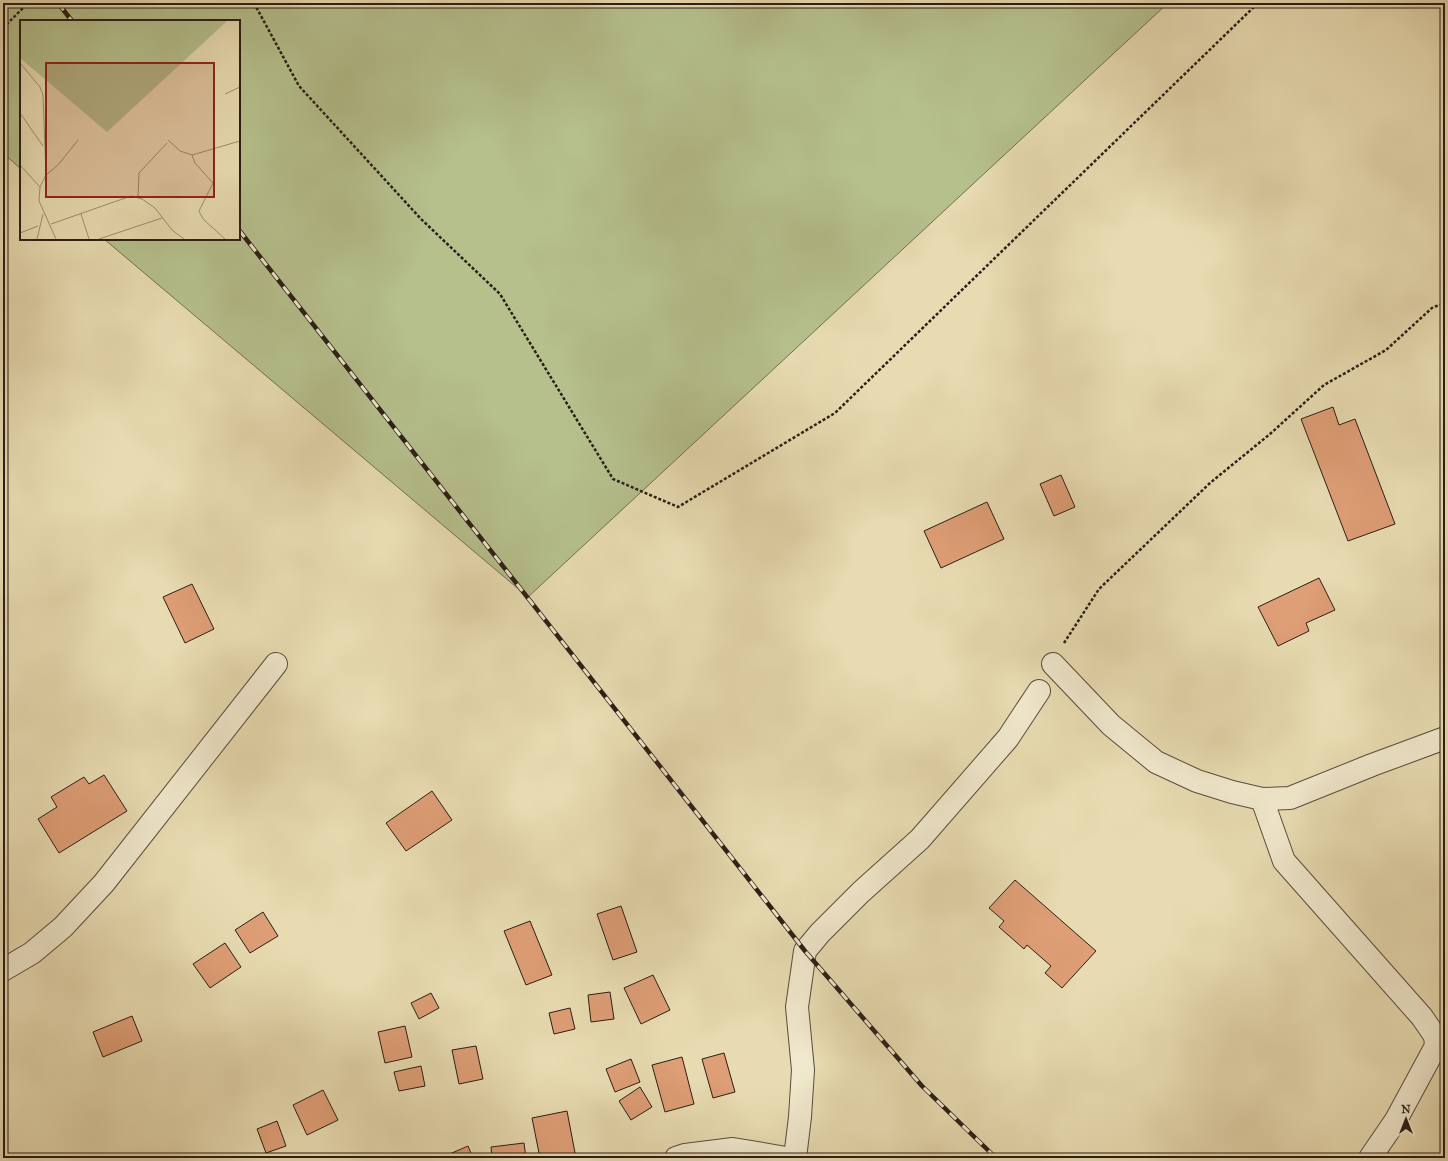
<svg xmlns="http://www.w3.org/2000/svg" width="1448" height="1161" viewBox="0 0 1448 1161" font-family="'IM FELL Great Primer',serif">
  <rect width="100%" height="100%" fill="#e8dbb1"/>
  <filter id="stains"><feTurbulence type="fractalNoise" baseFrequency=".005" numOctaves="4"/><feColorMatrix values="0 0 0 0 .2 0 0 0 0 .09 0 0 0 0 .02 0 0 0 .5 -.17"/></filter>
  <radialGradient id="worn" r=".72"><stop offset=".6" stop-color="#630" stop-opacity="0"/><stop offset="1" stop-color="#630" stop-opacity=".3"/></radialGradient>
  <path fill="#b5c08d" stroke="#706e52" d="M3,3H1168L528,597L104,239H239V21H21V169L3,153Z"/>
  <path fill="#de9e76" stroke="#2b1d16" d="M1333,407L1339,425L1355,419L1395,524L1348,541L1301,419Z
    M1061,475L1075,507L1054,516L1040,484Z
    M987,502L1004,539L941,568L924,531Z
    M1319,578L1335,610L1306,623L1309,631L1278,646L1258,607Z
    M192,584L214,629L185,643L163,597Z
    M104,775L127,811L59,853L38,819L57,807L51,797L84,777L89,784Z
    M432,791L452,820L406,851L386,823Z
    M1015,880L1096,951L1062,988L1045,973L1051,966L1027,945L1024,949L999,927L1004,921L989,908Z
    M621,906L637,952L613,960L597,914Z
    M263,912L278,936L250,953L235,930Z
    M530,921L552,975L526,985L504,931Z
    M225,943L241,967L210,988L193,964Z
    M653,975L670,1010L641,1024L624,988Z
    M610,992L614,1019L591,1022L588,995Z
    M431,993L439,1008L419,1019L411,1003Z
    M570,1008L575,1029L554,1034L549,1013Z
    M132,1016L142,1041L103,1057L93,1032Z
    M405,1026L412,1057L385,1063L378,1032Z
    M476,1046L483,1079L459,1084L452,1050Z
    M724,1053L735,1092L713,1098L702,1059Z
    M682,1057L694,1104L665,1112L652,1065Z
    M631,1059L640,1082L615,1092L606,1069Z
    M421,1066L425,1086L399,1091L394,1072Z
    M640,1087L652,1107L631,1120L619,1101Z
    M323,1090L338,1120L307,1135L293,1105Z
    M567,1111L576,1158H540L532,1118Z
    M277,1121L286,1146L266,1153L257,1129Z
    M524,1143L526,1158H492L491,1147Z
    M468,1146L473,1158H446L445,1156Z"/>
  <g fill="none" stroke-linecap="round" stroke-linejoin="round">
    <g stroke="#5a4c3d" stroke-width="24">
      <path id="street" d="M1053,664L1111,725L1156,762L1197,781L1232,792L1262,799L1290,798L1372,765L1445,738
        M1262,799L1284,861L1422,1017L1435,1036L1436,1046L1396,1120L1370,1158
        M3,970L32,953L63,927L104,883L276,664
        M676,1158L685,1155L733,1149L786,1158
        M795,1158L800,1117L803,1070L797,1007L805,951L820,933L861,892L920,839L1008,738L1039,691"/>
    </g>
    <path stroke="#2b1d16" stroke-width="2.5" stroke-dasharray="3 2" stroke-linecap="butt" d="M254,3L299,86L421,219L500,294L613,479L678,507L835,413L1258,3
      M3,28L28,3
      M1064,643L1099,589L1210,483L1270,434L1324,385L1386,350L1433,307L1445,304"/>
    <use href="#street" stroke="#f0e8cc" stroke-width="22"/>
    <g stroke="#2b1d16" stroke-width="4.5">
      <path id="rail" d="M58,3L72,21
        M239,230L805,951L922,1086L996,1158"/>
    </g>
    <use href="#rail" stroke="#f0e8cc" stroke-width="3" stroke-dasharray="9" stroke-linecap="butt"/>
  </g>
  <g transform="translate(20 20)">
    <rect width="220" height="220" fill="#e8dbb1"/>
    <path d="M0,1H207L87,112L0,38Z" fill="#b5c08d"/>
    <path fill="none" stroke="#9c8f73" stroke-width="1" d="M0,43L20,67L23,75L26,155L20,167L19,181L36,219M205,74L220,67M0,93L23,126M148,120L160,131L172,135L220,121M172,135L175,143L193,163L179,191L183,199L205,219M0,145L20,167M26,155L38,145L58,120M118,177L119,153L147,123M61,194L69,219M31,204L111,176L122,179L135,188L152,210L164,219M0,213L18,206M17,219L23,194M79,219L142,198"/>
    <path fill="#8f2418" fill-opacity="0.15" stroke="#8f2418" stroke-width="2" d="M26,43H194V177H26Z"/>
    <rect width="220" height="220" fill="none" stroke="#2b1d16" stroke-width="2"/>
  </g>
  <rect width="1448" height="1161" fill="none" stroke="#e8dbb1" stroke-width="16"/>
  <rect x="4" y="4" width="1440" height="1153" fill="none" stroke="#2b1d16" stroke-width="2"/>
  <rect x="8" y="8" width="1432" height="1145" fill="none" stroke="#2b1d16"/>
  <g transform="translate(1406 1119)" stroke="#f0e8cc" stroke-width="3" paint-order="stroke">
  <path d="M0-3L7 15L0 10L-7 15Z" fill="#2b1d16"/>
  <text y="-6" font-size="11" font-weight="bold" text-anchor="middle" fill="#2b1d16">N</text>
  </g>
  <rect width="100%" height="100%" filter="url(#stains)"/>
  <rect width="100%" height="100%" fill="url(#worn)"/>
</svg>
